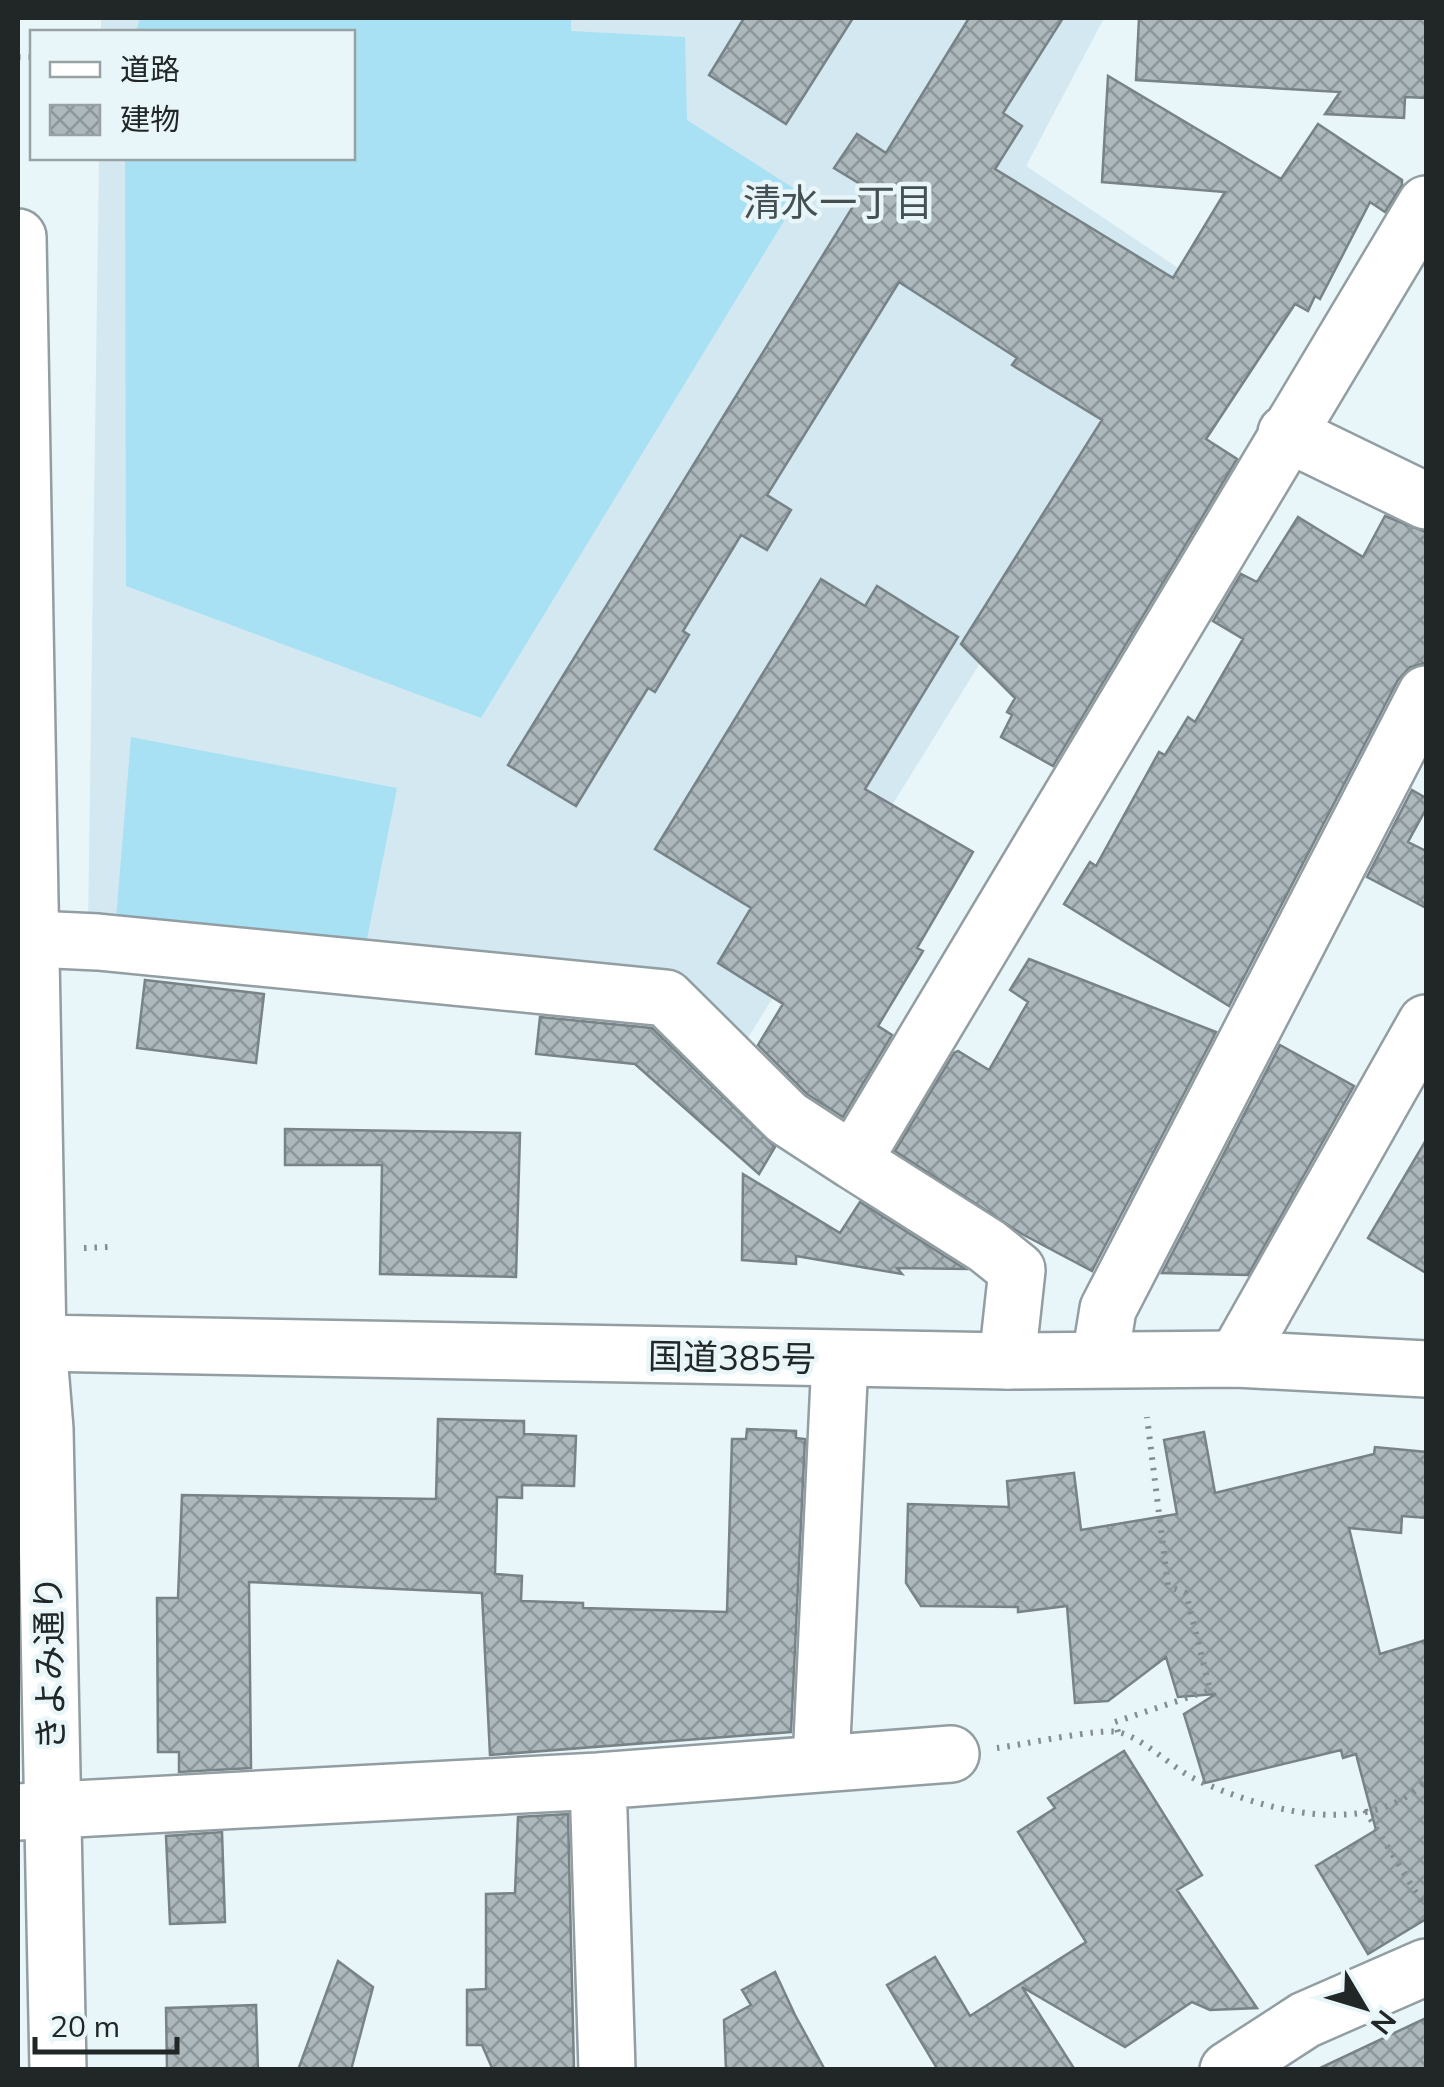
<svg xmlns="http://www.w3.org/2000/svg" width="1444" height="2087" viewBox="0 0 1444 2087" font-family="Mulish,'Noto Sans JP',sans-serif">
  <defs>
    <pattern id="building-cross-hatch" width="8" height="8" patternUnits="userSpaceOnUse" patternTransform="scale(2.5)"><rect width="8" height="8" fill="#acb8bc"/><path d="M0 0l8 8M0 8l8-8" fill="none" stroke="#8c9599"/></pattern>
  </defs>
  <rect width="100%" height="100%" fill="#e8f5f9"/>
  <path fill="#d3e8f0" d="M101,18H1104L1026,166L1211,290L738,1054L664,975L88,931L99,158H352V32H101Z"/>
  <path fill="#a9e1f4" d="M140,18H571V31L685,37L687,120L801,193L481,718L126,586L125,158H352V32H136Z
    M131,737L397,788L365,949L116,919Z"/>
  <path fill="url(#building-cross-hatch)" stroke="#788387" stroke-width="2.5" d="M744,18H853L786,124L709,75Z
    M969,18H1063L1003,113L1022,126L995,169L1173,278L1225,192L1102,182L1108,76L1281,179L1318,124L1402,180V185L1385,212L1370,202L1320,299L1315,296L1308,311L1295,304L1206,439L1237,459L1053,766L1001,737L1012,715L1007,712L1015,698L961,644L1102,420L1012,365L1017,358L899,282L767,495L791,510L767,550L741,535L683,631L689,635L655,692L648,688L576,806L508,765L865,187L834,168L857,134L886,153Z
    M1139,18H1426V98L1405,97L1404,118L1325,114L1340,92L1136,80Z
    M1385,516L1426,532V663L1410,667L1398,680L1229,1006L1064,904L1090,862L1096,866L1159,752L1165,755L1188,717L1195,722L1243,639L1213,621L1241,574L1257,582L1298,517L1363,557Z
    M821,579L865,606L877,586L958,637L865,789L973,852L917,948L923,951L878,1026L892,1035L843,1117L807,1094L758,1045L783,1004L718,963L751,908L655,849Z
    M1412,790L1426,798V809L1408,842L1426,851V908L1367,877Z
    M1029,959L1216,1032L1092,1271L1022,1234L895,1151L954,1053L958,1051L989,1070L1028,1002L1010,990Z
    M145,980L264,994L256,1063L137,1048Z
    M540,1017L652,1028L775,1147L759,1174L635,1064L536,1054Z
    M1280,1045L1354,1086L1248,1275L1162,1273Z
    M285,1129L520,1133L516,1277L380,1274L382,1165H285Z
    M1426,1140V1273L1368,1238Z
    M743,1174L840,1233L860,1202L965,1269L897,1268L902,1274L796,1256V1264L742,1260Z
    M438,1419L524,1421V1434L576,1436L574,1486L522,1485V1498L497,1497L495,1574L522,1576L521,1601L583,1603V1608L727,1612L732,1439H746L747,1429L796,1431V1438L805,1439L791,1732L490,1755L482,1593L249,1582L251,1768L179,1772V1752H158L157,1598H178L182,1495L436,1499Z
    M1204,1432L1215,1493L1374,1454L1375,1447L1426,1452V1518L1402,1516L1401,1533L1349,1528L1380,1654L1426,1640V1919L1368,1954L1316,1866L1376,1830L1356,1754L1343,1758L1341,1750L1205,1783L1184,1714L1216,1694L1178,1697L1166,1657L1108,1701L1075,1703L1067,1606L1018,1612V1607L921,1606L906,1583L908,1504L1009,1507L1007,1481L1074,1473L1081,1530L1177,1514L1164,1440Z
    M1124,1751L1202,1875L1177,1890L1257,2008L1210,2010L1192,2002L1125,2047L1022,1987L1075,2070H938L887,1985L935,1957L970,2016L1086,1942L1018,1832L1055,1808L1048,1798Z
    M568,1814L574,2070H493L482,2045H467V1990L486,1989V1894L515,1893L518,1817Z
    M222,1832L225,1922L170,1924L166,1836Z
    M338,1961L373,1987L351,2070H298Z
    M775,1972L795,2015L825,2070H726L724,2020L751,2005L742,1990Z
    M256,2005L258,2070H167L166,2008Z
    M1426,2018V2070H1316Z"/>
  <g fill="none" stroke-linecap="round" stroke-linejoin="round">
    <g stroke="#929ea2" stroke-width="60">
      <path id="street" d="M1286,433L1426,501
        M33,939L98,942L666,998L787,1118L853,1161
        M1100,1358L1108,1309L1426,694
        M1236,1359L1426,1023
        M1007,1361L1017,1270L987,1246L853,1161L1426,204
        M821,1762L840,1359
        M598,1781L607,2070
        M18,1812L598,1781L951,1754
        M1228,2070L1305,2020L1426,1967"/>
    </g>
    <g stroke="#929ea2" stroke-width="60">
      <path id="secondary" d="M18,1341L38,1343L45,1429L58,2070"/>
    </g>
    <g stroke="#929ea2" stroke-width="60">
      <path id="highway" d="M18,237L38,1343L1007,1361L1236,1359L1426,1369"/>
    </g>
    <path stroke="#848d90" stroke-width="6" stroke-dasharray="2.5 8" stroke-linecap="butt" d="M18,57H32
      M84,1248L108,1247
      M1118,1732L1115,1722L1210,1690L1186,1593L1168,1586L1147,1417
      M997,1748C1021,1745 1100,1728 1118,1732C1146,1739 1171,1768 1197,1780C1263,1810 1368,1840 1426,1781
      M1365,1810L1426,1909"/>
    <use href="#street" stroke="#fff" stroke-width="55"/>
    <use href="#secondary" stroke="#fff" stroke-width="55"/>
    <use href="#highway" stroke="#fff" stroke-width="55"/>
  </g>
  <g text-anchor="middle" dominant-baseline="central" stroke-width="9" stroke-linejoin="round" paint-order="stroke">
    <g font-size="35" fill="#212627" stroke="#e8f5f9">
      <text transform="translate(732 1357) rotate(1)">国道385号</text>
      <text transform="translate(49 1663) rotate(-91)">きよみ通り</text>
    </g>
    <g font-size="38" fill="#455053" stroke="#e8f5f9">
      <text x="838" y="202">清水一丁目</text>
    </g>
  </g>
  <rect width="1444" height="2087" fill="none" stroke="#212627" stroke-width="40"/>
  <rect x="30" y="30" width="325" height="130" fill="#e8f5f9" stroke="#98a2a5" stroke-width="2.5"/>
  <rect x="50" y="62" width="50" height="15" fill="#ffffff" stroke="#98a2a5" stroke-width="2.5"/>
  <text x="120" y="80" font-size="30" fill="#212627">道路</text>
  <rect x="50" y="105" width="50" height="30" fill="url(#building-cross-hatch)" stroke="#98a2a5" stroke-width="2.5"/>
  <text x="120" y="130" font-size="30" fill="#212627">建物</text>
  <g transform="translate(1364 2007) rotate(128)" stroke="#e8f5f9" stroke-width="8" paint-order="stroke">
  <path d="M0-8L18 38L0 25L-18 38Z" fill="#212627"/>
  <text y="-15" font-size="28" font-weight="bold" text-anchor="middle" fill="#212627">N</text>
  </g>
  <path d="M35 2037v15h142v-15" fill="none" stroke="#212627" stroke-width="5"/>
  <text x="50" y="2037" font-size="30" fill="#212627" stroke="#e8f5f9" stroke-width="8" paint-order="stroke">20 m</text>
</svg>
